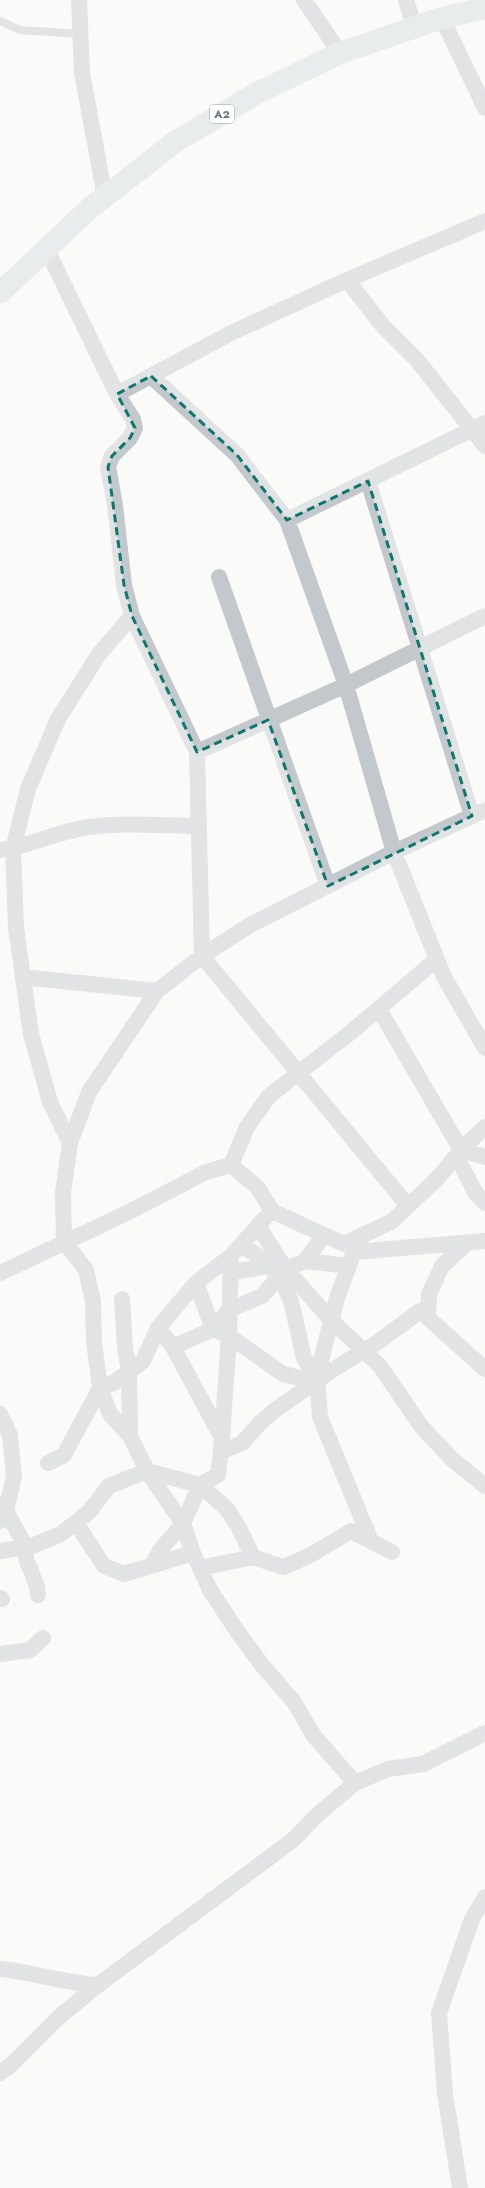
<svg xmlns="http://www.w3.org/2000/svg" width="485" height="2188" viewBox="0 0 485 2188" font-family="Jost,sans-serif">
  <rect width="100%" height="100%" fill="#fafaf8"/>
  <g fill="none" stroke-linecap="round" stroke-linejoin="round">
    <path stroke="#c3c8cc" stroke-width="8" d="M0,21L20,30L81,34"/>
    <path stroke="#c3c8cc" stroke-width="16" d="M79,0L82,73L105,197
      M304,0L340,53
      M406,0L415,28
      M442,18L485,108
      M47,250L117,394L233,332L347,280L485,221
      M347,280L383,326L417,360L485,446
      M151,376L237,455L287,520
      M117,394L133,419L135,428L130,438L112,456L108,467L115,505L124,585L132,616L197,752L346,685L485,616
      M485,423L287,520L346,685L394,852L444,977L485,1048
      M368,481L472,816
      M219,577L328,886
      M197,752L202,956L408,1206
      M0,850C30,846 59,831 89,827C125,822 163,826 199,826
      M23,977L157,991
      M379,1009L461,1150L485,1157
      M70,1143L50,1102L31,1034L16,928L13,849L28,789L58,719L99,654L132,616
      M231,1165L247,1127L269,1096L350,1033L437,959
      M462,1167L475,1192L485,1203
      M258,1226L286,1269L332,1321L380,1366L421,1426L452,1459L485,1486
      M467,1243L442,1266L429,1294L428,1318L485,1369
      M241,1245L260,1257L280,1277L291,1301L304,1358L317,1382
      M305,1261L349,1266
      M231,1272L258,1268L268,1264
      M0,1273L131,1211L206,1172L231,1165L258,1188L272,1211L344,1244L391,1222L437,1179L461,1150L485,1127
      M196,1283L213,1329L229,1336L283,1374L317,1382
      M122,1299L125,1348L129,1371L130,1436
      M158,1328L173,1347L222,1438
      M173,1347L213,1329L229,1310L262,1296L286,1269L305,1261L324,1235
      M0,1414L10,1435L14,1477L6,1511L0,1521
      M221,1452L242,1443L260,1423L275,1410L334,1369L378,1342L420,1311
      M48,1463L64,1455L100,1388L115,1382L143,1361L158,1328L196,1283L231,1256L265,1218
      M0,1504L6,1511L26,1547V1559L37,1586L38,1595
      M76,1523L104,1566L124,1574L193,1553
      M371,1541L320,1417L317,1376L337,1298L354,1252L485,1241
      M0,1551L32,1546L61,1534L89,1512L109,1486L147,1471L200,1485L227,1509L238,1526L253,1557L200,1568
      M253,1557L283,1567L309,1556L351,1531L392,1552
      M152,1565L160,1550L183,1524L200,1485L218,1475L221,1452L229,1336L231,1256
      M0,1598L2,1599
      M0,1654L30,1650L43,1638
      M355,1783L314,1736L294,1702L262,1665L237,1631L210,1590L193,1553L183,1524L147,1471L130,1436L110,1414L100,1388L94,1342L93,1301L86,1270L64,1241L63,1192L70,1143L89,1092L157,991L202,956L250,925L394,852L485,810
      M0,1969C33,1972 65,1983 98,1985
      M0,2073L11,2065L59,2017L98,1985L293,1840L316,1816L355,1783L388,1769L423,1764L485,1733
      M460,2188L445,2094L439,2013L472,1919L485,1897"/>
    <path stroke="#d6dbdf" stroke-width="22" d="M0,293L89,209L175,142L257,93L340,53L442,18L485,8"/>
  </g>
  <path d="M0 0H485V2188H0ZM151,376L237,455L287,520L368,481L472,816L328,886L268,720L197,752L132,616L124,585L108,467L112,456L130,438L135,428L117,394Z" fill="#fafaf8" fill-opacity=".55" fill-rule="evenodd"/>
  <path fill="none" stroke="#0f766e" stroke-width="3" stroke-dasharray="8 5" stroke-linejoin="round" d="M151,376L237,455L287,520L368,481L472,816L328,886L268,720L197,752L132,616L124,585L108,467L112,456L130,438L135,428L117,394Z"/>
  <g text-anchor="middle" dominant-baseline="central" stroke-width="4" stroke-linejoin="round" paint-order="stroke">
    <rect fill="#fff" stroke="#939fa8" stroke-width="1" x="210" y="105" width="24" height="18" rx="3"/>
    <g font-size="11" font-weight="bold" fill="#657683">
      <text x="222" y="114">A2</text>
    </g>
  </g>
</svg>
